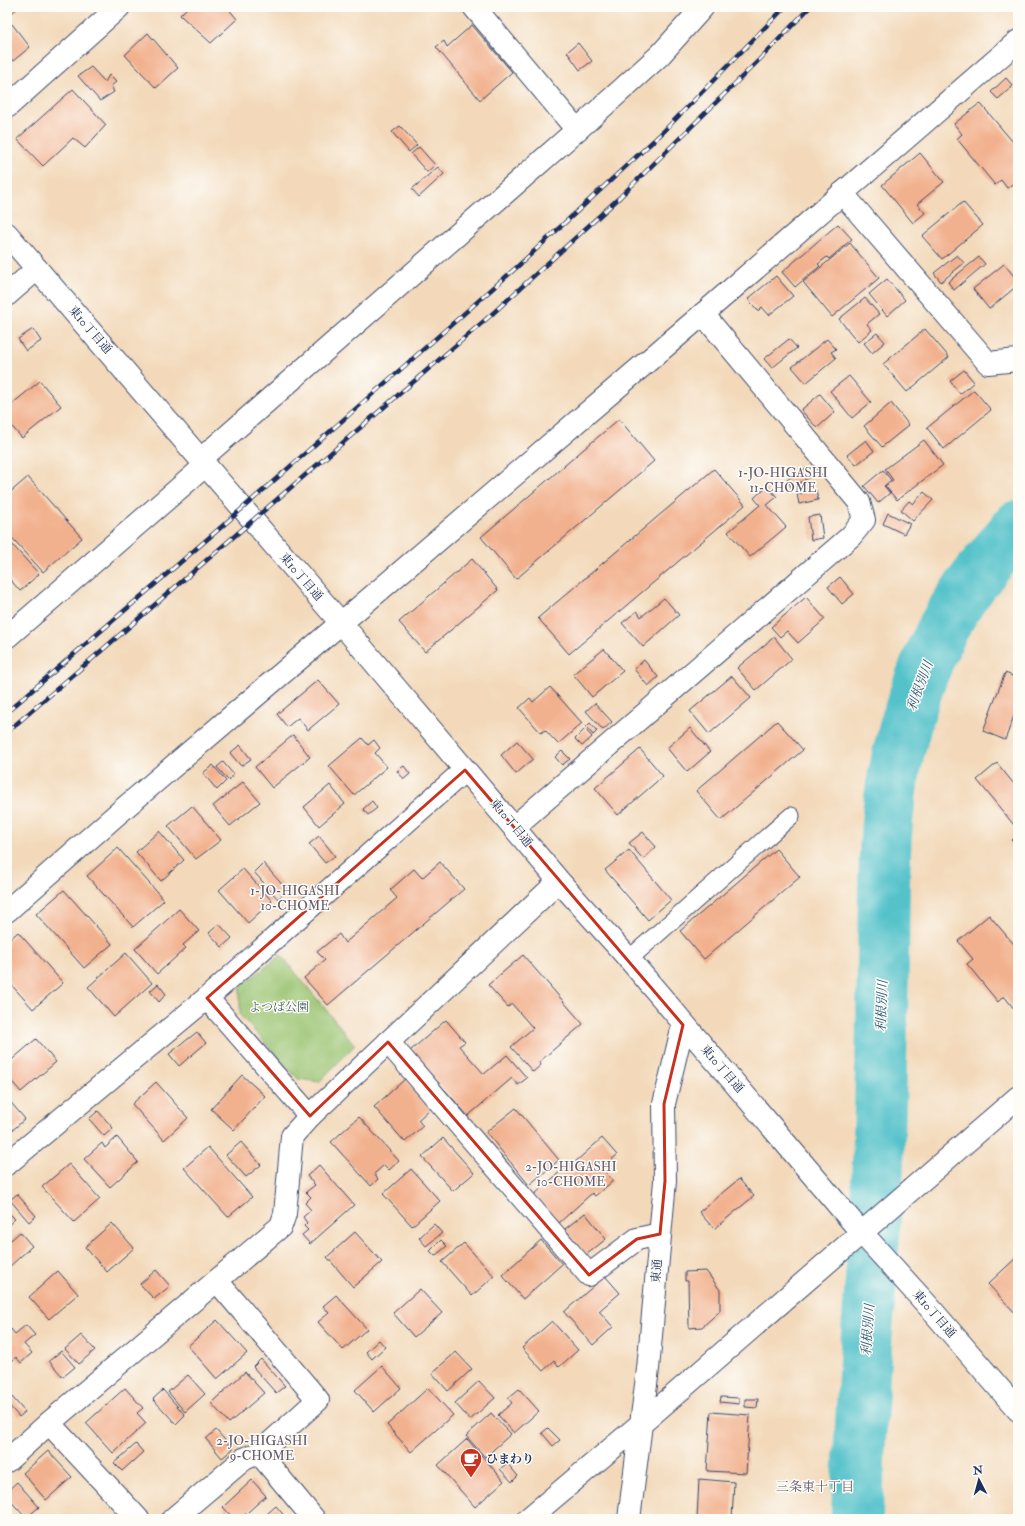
<svg xmlns="http://www.w3.org/2000/svg" width="1025" height="1526" viewBox="0 0 1025 1526" font-family="'IM FELL Double Pica','Noto Serif JP',serif">
  <rect width="100%" height="100%" fill="#fdfcf7"/>
  <filter id="ink" filterUnits="userSpaceOnUse"><feTurbulence type="fractalNoise" baseFrequency=".025" numOctaves="2"/><feDisplacementMap in="SourceGraphic" scale="8" xChannelSelector="R" yChannelSelector="G"/><feConvolveMatrix kernelMatrix="1 2 1 2 8 2 1 2 1" color-interpolation-filters="sRGB"/></filter>
  <filter id="wash" filterUnits="userSpaceOnUse"><feTurbulence type="fractalNoise" baseFrequency=".012" numOctaves="4" result="noise"/><feDisplacementMap in="SourceGraphic" scale="16" xChannelSelector="R" yChannelSelector="G"/><feGaussianBlur stdDeviation="0.9" result="paint"/><feColorMatrix in="noise" values="0 0 0 0 0 0 0 0 0 0 0 0 0 0 0 0 0 1.4 0 .05"/><feComposite in="paint" operator="in"/></filter>
  <g filter="url(#wash)">
    <rect width="100%" height="100%" fill="#f3d9ba"/>
    <path fill="#99c36f" stroke="#5a7966" d="M281,955L355,1045L319,1082L298,1079L240,1015V987Z"/>
    <g fill="none" stroke-linecap="round" stroke-linejoin="round">
      <path stroke="#54c2ca" stroke-width="52" d="M857,1519C859,1400 873,1282 878,1163C881,1095 882,1026 883,957C884,912 883,867 887,823C893,759 913,687 942,630C962,592 991,559 1018,526"/>
    </g>
    <g id="blocks">
      <path fill="#f2b18e" d="M7,7H19L7,17Z
        M188,7H227L237,19L211,43L180,15Z
        M12,24L30,47L13,61L7,53V28Z
        M472,25L512,72L480,100L436,47L444,41L447,47Z
        M148,33L178,68L156,88L125,55Z
        M578,43L592,61L580,70L567,52Z
        M91,67L105,82L109,75L116,82L111,86L114,92L100,101L78,76Z
        M1006,78L1013,86L998,99L991,92Z
        M73,89L106,125L85,148L73,138L43,166L17,139Z
        M980,103L1018,148V180L1007,188L1001,180L995,185L957,139L962,134L954,124Z
        M400,126L417,145L409,152L392,132Z
        M419,147L435,165L427,172L411,154Z
        M920,153L944,182L917,204L925,213L913,223L882,185Z
        M438,167L444,174L419,197L412,189Z
        M963,202L983,225L942,259L922,236Z
        M838,224L852,239L829,259L827,257L818,264L820,266L795,287L782,272Z
        M850,243L879,278L832,317L803,282Z
        M957,255L964,263L941,282L934,273Z
        M979,257L985,264L954,290L948,282Z
        M1004,264L1018,281V285L989,309L973,289Z
        M776,276L793,296L769,315L762,307L758,311L748,299Z
        M887,279L905,300L887,316L869,294Z
        M865,298L879,314L867,324L872,330L858,342L839,319Z
        M33,329L41,341L26,351L18,339Z
        M925,329L949,357L907,392L883,364Z
        M877,333L885,342L872,353L864,343Z
        M789,339L797,348L772,368L764,359Z
        M827,339L836,349L831,352L836,358L806,383L792,367Z
        M964,370L974,382L960,394L950,381Z
        M849,376L871,402L852,418L830,391Z
        M40,381L61,406L22,438L7,421V408Z
        M974,390L991,410L944,449L927,428Z
        M820,394L835,412L817,428L801,410Z
        M891,403L909,425L882,447L864,426Z
        M619,419L654,461L516,579L481,537Z
        M866,440L874,451L856,465L847,455Z
        M924,440L943,465L897,500L885,486L893,480L885,469Z
        M806,468L811,476L792,488L787,480Z
        M714,469L745,505L569,654L538,618Z
        M883,470L891,480L884,486L890,493L878,503L864,486Z
        M28,477L82,538L43,572L7,532V495Z
        M767,486L777,497L767,505L786,527L750,557L728,532L760,505L754,498Z
        M816,490L818,500L799,504L797,494Z
        M924,492L933,500L913,521L901,510L909,501L913,504Z
        M888,513L910,524L904,534L883,524Z
        M820,515L823,538L811,540L808,517Z
        M7,539L39,574L20,591L7,576Z
        M472,559L498,590L425,652L399,622Z
        M840,577L854,594L842,604L828,587Z
        M806,597L825,619L798,643L787,631L780,637L771,627Z
        M664,598L679,615L643,647L622,623L637,611L641,617Z
        M774,637L792,659L756,690L737,668Z
        M604,649L623,671L592,697L573,674Z
        M644,660L658,677L648,686L634,669Z
        M1018,661V674L1012,667Z
        M1005,673L1018,678V705L1005,740L983,731Z
        M732,676L751,698L709,734L690,711Z
        M318,680L339,704L308,730L298,718L287,727L277,714Z
        M550,687L582,723L558,744L545,730L541,733L519,708L530,698L533,702Z
        M595,703L612,722L603,730L586,711Z
        M777,721L803,750L721,820L696,791Z
        M590,723L597,731L593,735L586,727Z
        M690,728L710,752L687,772L667,748Z
        M585,729L592,737L582,746L575,739Z
        M293,735L310,757L272,788L255,767Z
        M362,738L368,745L374,740L380,748L375,753L387,767L354,795L329,766Z
        M517,741L533,759L516,774L501,755Z
        M240,745L251,759L241,766L230,753Z
        M640,749L663,776L618,815L595,788Z
        M562,751L570,759L562,765L555,757Z
        M223,762L234,775L228,780L217,767Z
        M997,763L1018,789V830L977,780Z
        M213,765L226,781L217,790L203,773Z
        M404,766L410,774L404,779L397,771Z
        M243,782L260,802L230,826L213,806Z
        M330,785L345,804L319,826L304,807Z
        M372,801L377,808L368,815L363,809Z
        M192,806L221,840L196,859L168,826Z
        M159,831L184,860L161,881L136,852Z
        M643,832L656,847L643,859L629,843Z
        M1018,835V848L1012,840Z
        M319,836L335,856L325,863L309,844Z
        M118,848L164,900L133,927L87,876Z
        M776,849L800,877L704,959L680,931Z
        M629,850L671,900L648,920L605,870Z
        M440,862L464,889L328,1005L304,978L325,960L317,952L339,934L345,943L397,898L390,890L414,869L422,878Z
        M263,863L287,890L278,899L254,872Z
        M243,869L272,901L248,923L219,890Z
        M64,890L112,944L84,968L36,914Z
        M179,909L199,931L183,945L186,948L157,974L135,949Z
        M989,915L1018,949V1014L1004,996L998,1002L967,964L973,959L958,941Z
        M219,924L232,938L222,947L209,933Z
        M18,932L63,983L33,1009L7,980V942Z
        M126,953L152,983L114,1017L88,987Z
        M523,955L583,1024L539,1062L541,1065L533,1072L511,1047L533,1028L512,1004L508,1007L488,985Z
        M158,984L166,994L159,1002L150,991Z
        M446,1020L465,1042L459,1046L484,1074L507,1055L527,1078L518,1085L512,1078L468,1116L410,1051Z
        M197,1032L206,1043L179,1066L169,1054Z
        M36,1039L56,1062L21,1092L7,1076V1064Z
        M242,1075L265,1096L234,1130L211,1109Z
        M405,1079L431,1108L418,1120L423,1126L405,1142L374,1107Z
        M156,1082L188,1118L164,1140L132,1104Z
        M7,1098L25,1119L7,1135Z
        M516,1108L559,1160L529,1185L486,1132Z
        M98,1111L113,1128L104,1136L89,1119Z
        M359,1117L399,1161L389,1170L384,1165L374,1174L378,1179L371,1186L331,1142Z
        M117,1137L138,1162L110,1187L84,1159L102,1143L105,1148Z
        M443,1138L474,1173L453,1191L422,1157Z
        M602,1138L617,1155L602,1168L613,1181L595,1196L592,1193L559,1223L534,1195L572,1161L574,1163Z
        M241,1142L261,1165L246,1177L226,1155Z
        M208,1147L252,1197L228,1217L184,1168Z
        M69,1164L100,1199L74,1222L42,1187Z
        M319,1165L354,1205L310,1244L302,1235L308,1230L304,1226L307,1223L303,1217L311,1210L305,1203L311,1197L306,1192L315,1185L307,1176Z
        M411,1169L440,1201L412,1226L383,1194Z
        M739,1179L754,1196L714,1229L699,1212Z
        M17,1194L36,1216L29,1222L10,1200Z
        M7,1211L15,1219L7,1226Z
        M585,1213L606,1239L586,1255L565,1229Z
        M112,1223L134,1248L107,1272L85,1247Z
        M434,1224L442,1233L426,1246L419,1238Z
        M20,1232L32,1246L7,1269V1236L11,1240Z
        M355,1232L382,1262L353,1287L327,1257Z
        M441,1240L447,1246L435,1256L430,1251Z
        M541,1240L562,1264L523,1299L502,1275Z
        M464,1243L494,1276L472,1296L442,1262Z
        M1018,1256V1316L988,1284Z
        M156,1270L170,1286L154,1299L140,1284Z
        M58,1271L78,1294L49,1319L29,1297Z
        M706,1271L720,1290V1311L702,1327L689,1328L688,1281H685V1272Z
        M605,1276L620,1293L599,1311L613,1327L593,1345L564,1312Z
        M420,1289L442,1313L414,1337L393,1313Z
        M336,1295L367,1329L343,1350L318,1322L329,1313L323,1306Z
        M217,1320L247,1353L217,1379L188,1346Z
        M552,1321L578,1350L559,1367L554,1361L543,1371L522,1348Z
        M26,1325L35,1335L24,1344L32,1353L21,1363L16,1357L7,1366V1333L11,1329L15,1334Z
        M81,1335L95,1350L79,1364L65,1349Z
        M379,1340L385,1347L372,1359L366,1352Z
        M61,1351L75,1367L63,1377L49,1361Z
        M456,1352L472,1369L448,1391L432,1373Z
        M261,1359L285,1386L276,1393L253,1367Z
        M382,1366L401,1388L374,1412L355,1390Z
        M245,1372L264,1393L229,1423L211,1403Z
        M188,1375L205,1394L185,1412L168,1392Z
        M479,1381L495,1398L470,1420L455,1403Z
        M125,1388L143,1408L137,1413L146,1423L113,1453L86,1423Z
        M428,1388L453,1415L411,1452L387,1425Z
        M519,1389L539,1411L514,1433L498,1415L512,1403L508,1398Z
        M163,1390L185,1415L176,1424L153,1399Z
        M12,1397L25,1412L19,1417L7,1403V1401Z
        M721,1397L739,1398V1404L720,1402Z
        M745,1399H758L757,1408L745,1407Z
        M711,1412L750,1415L746,1473L707,1471Z
        M491,1413L511,1434L485,1457L466,1436Z
        M548,1428L560,1440L553,1446L542,1433Z
        M216,1430L233,1449L222,1458L206,1439Z
        M467,1439L504,1481L475,1507L438,1465Z
        M136,1444L143,1452L122,1471L114,1463Z
        M48,1451L72,1477L46,1500L23,1473Z
        M507,1463L518,1476L512,1482L500,1469Z
        M699,1479L734,1482L732,1519H697Z
        M252,1480L266,1496L240,1519H234L223,1507Z
        M17,1482L39,1507L26,1518L7,1497V1491Z
        M276,1506L287,1519H273L268,1513Z"/>
    </g>
  </g>
  <g filter="url(#ink)">
    <use href="#blocks" fill-opacity="0" stroke="#3b486c" stroke-width="1"/>
    <g fill="none" stroke-linecap="round" stroke-linejoin="round">
      <g stroke="#3b486c" stroke-width="19">
        <path id="service" d="M629,959L791,816"/>
      </g>
      <g stroke="#3b486c" stroke-width="24">
        <path id="minor" d="M474,7L577,130
          M7,107L119,7
          M842,193L988,363L1018,360
          M7,295L37,269
          M201,459L577,130L660,55L703,7
          M7,637L206,465
          M514,827L851,536L864,520L859,502L703,314
          M207,998L310,1116
          M388,1042L589,1275L637,1239L660,1234
          M7,1164L207,998L465,770
          M49,1423L138,1519
          M259,1453L314,1519
          M173,1519L244,1459L259,1453L318,1400L217,1281"/>
      </g>
      <g stroke="#3b486c" stroke-width="24">
        <path id="tertiary" d="M7,234L341,623L559,881L629,959L861,1232L930,1308L1018,1410
          M7,911L115,816L703,314L1018,41
          M7,1461L49,1423L281,1226L285,1214L292,1136L310,1116L559,881
          M528,1519L642,1423L1018,1097
          M629,1519L648,1369L665,1181L664,1104L683,1025"/>
      </g>
      <use href="#service" stroke="#fff" stroke-width="17"/>
      <use href="#minor" stroke="#fff" stroke-width="22"/>
      <use href="#tertiary" stroke="#fff" stroke-width="22"/>
      <g stroke="#1b2f5e" stroke-width="4.5">
        <path id="rail" d="M7,712L219,529L517,267L663,132L785,7
          M7,732L491,315L619,198L759,60L810,7"/>
      </g>
      <use href="#rail" stroke="#fdfcf7" stroke-width="3" stroke-dasharray="9" stroke-linecap="butt"/>
    </g>
  </g>
  <path fill="none" stroke="#c8321e" stroke-width="3" stroke-linejoin="round" d="M465,770L683,1025L664,1104L665,1181L660,1234L637,1239L589,1275L388,1042L310,1116L207,998Z"/>
  <defs>
    <g id="cafe-pin" transform="scale(1.15)"><path d="M0 17L-7.5 6A9.5 9.5 0 1 1 7.5 6Z" fill="#c8321e" stroke="#fdfcf7"/><path d="M-5.5-4.5H6V0H3Q3 3.5 0 3.5H-2.5Q-5.5 3.5-5.5 0ZM3-3.2v2h1.7v-2ZM-6 4.5H4V6H-6Z" fill="#fff"/></g>
  </defs>
  <g fill-rule="evenodd">
    <use href="#cafe-pin" x="471" y="1459"/>
  </g>
  <g text-anchor="middle" dominant-baseline="central" stroke-width="3" stroke-linejoin="round" paint-order="stroke">
    <g font-size="12" fill="#1b2f5e" stroke="#fdfcf7">
      <text transform="translate(90 330) rotate(49)">東10丁目通</text>
      <text transform="translate(301 577) rotate(49)">東10丁目通</text>
      <text transform="translate(511 823) rotate(50)">東10丁目通</text>
      <text transform="translate(722 1069) rotate(49)">東10丁目通</text>
      <text transform="translate(657 1271) rotate(-85)">東通</text>
      <text transform="translate(934 1314) rotate(49)">東10丁目通</text>
    </g>
    <g font-size="12" fill="#415b63" stroke="#fdfcf7">
      <text x="279" y="1007">よつば公園</text>
    </g>
    <g font-size="12" font-weight="bold" fill="#1b2f5e" stroke="#fdfcf7" text-anchor="start">
      <text x="486" y="1459">ひまわり</text>
    </g>
    <g font-size="13" fill="#665c6f" stroke="#fdfcf7">
      <text x="783" y="473">1-JO-HIGASHI<tspan x="783" dy="15">11-CHOME</tspan></text>
      <text x="295" y="891">1-JO-HIGASHI<tspan x="295" dy="15">10-CHOME</tspan></text>
      <text x="571" y="1167">2-JO-HIGASHI<tspan x="571" dy="15">10-CHOME</tspan></text>
      <text x="262" y="1441">2-JO-HIGASHI<tspan x="262" dy="15">9-CHOME</tspan></text>
      <text x="815" y="1487">三条東十丁目</text>
    </g>
    <g font-size="13" font-style="italic" fill="#2c5b7e" stroke="#fdfcf7">
      <text transform="translate(920 686) rotate(-70)">利根別川</text>
      <text transform="translate(882 1006) rotate(-88)">利根別川</text>
      <text transform="translate(868 1330) rotate(-86)">利根別川</text>
    </g>
  </g>
  <rect width="1025" height="1526" fill="none" stroke="#fdfcf7" stroke-width="24"/>
  <g transform="translate(979 1480) rotate(354)" stroke="#fdfcf7" stroke-width="3" paint-order="stroke">
  <path d="M0-3L7 15L0 10L-7 15Z" fill="#1b2f5e"/>
  <text y="-6" font-size="11" font-weight="bold" text-anchor="middle" fill="#1b2f5e">N</text>
  </g>
</svg>
